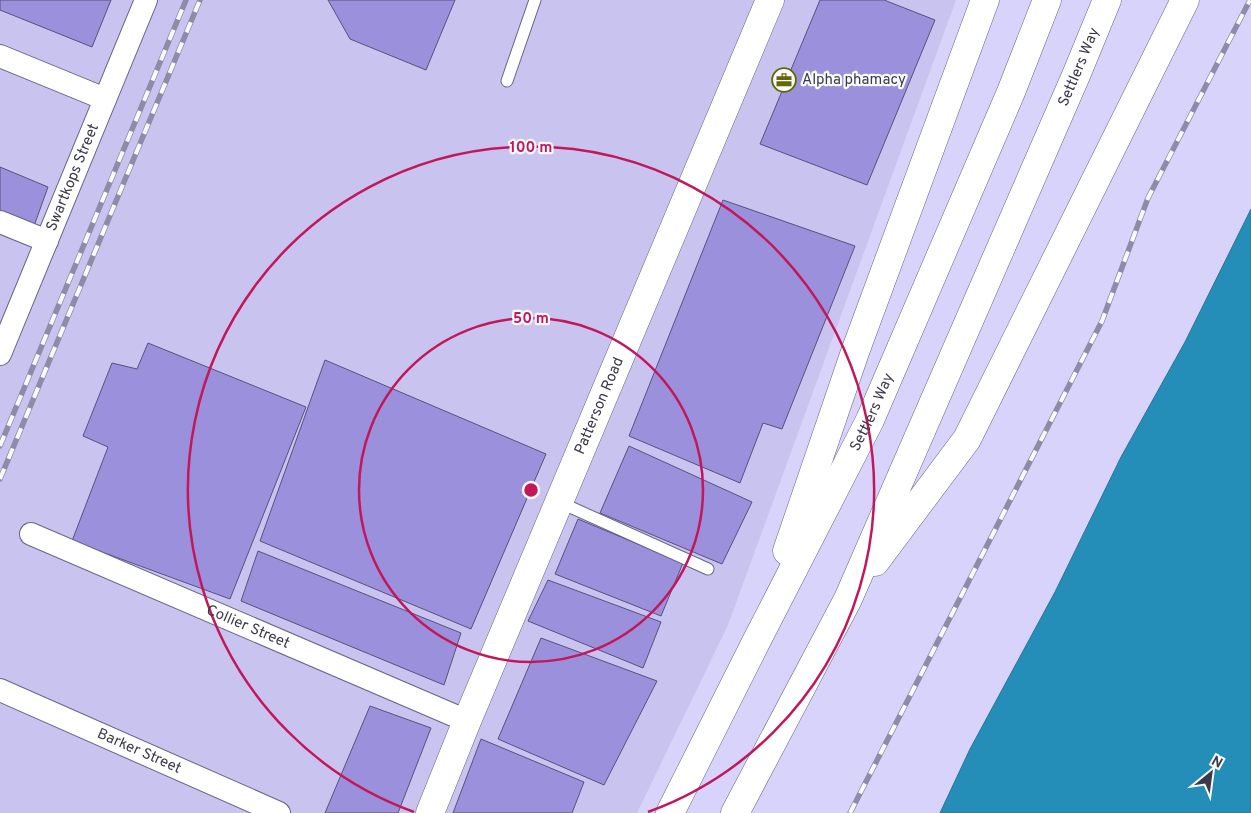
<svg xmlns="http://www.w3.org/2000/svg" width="1251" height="813" viewBox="0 0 1251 813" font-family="Overpass,sans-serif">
  <rect width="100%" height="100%" fill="#d7d3fa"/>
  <path fill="#c9c4ef" d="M0,0H956L728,625L637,813H0Z"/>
  <path fill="#248eb8" stroke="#2b7498" d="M1251,209V813H940L970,749L1055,592L1121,457L1185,342Z"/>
  <path fill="#9b90dc" stroke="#57517b" d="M0,0H111L92,47L0,10Z
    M328,0H455L426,70L350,39Z
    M820,0H884L935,20L867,185L760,144Z
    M0,167L48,187L34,226L0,212Z
    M723,200L855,246L782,429L763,423L740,483L629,436Z
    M148,343L306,407L230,599L72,541L108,447L83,436L112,363L137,369Z
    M325,360L546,454L471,629L260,541Z
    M629,446L752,502L722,564L600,513Z
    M578,519L683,563L661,616L555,574Z
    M258,551L461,633L444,685L241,601Z
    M548,580L661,622L643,668L528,621Z
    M541,638L657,681L604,785L498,739Z
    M370,706L431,728L398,813H325Z
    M481,739L584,782L572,813H453Z"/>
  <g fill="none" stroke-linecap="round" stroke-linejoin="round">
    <g stroke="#68628d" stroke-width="13">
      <path id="service" d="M507,81L535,0
        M559,502L708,569"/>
    </g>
    <g stroke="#68628d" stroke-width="24">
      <g id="minor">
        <path d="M0,56L105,99"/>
        <path d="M0,222L47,241"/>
        <path id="s1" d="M0,354L146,0"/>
        <path id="s2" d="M31,534L467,721"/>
        <path id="s3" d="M0,690L279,813"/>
      </g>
    </g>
    <g stroke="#68628d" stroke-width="29">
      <g id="tertiary">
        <path id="s4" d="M430,813L467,721L770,0"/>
      </g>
    </g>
    <g stroke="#68628d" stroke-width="29">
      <g id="motorway">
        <path d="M787,551L855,352L985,0"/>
        <path d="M875,562L967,439L1185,0"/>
        <path id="s5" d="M670,813L756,642L870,420L1011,92L1047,0"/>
        <path id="s6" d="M735,813L848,599L1077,73L1107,0"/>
      </g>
    </g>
    <use href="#service" stroke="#fff" stroke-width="11"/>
    <use href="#minor" stroke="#fff" stroke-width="22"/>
    <use href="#tertiary" stroke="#fff" stroke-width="28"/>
    <use href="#motorway" stroke="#fff" stroke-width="28"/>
    <g stroke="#8e8ba8" stroke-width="5.5">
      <path id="rail" d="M0,446L186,0
        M0,479L200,0
        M850,813L1102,321L1148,198L1250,0"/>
    </g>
    <use href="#rail" stroke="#f9f9fe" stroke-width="4" stroke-dasharray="11" stroke-linecap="butt"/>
  </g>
  <g fill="none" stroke="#c2185b" stroke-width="2.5">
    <circle cx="531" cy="490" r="172"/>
    <path d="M414 812A343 343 0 1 1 648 812"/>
  </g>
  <defs>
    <g id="office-ring" transform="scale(1.25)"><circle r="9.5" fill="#f9f9fe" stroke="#666701" stroke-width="1.5"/><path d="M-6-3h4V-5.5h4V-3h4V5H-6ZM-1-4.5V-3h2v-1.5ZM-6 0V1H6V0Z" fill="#666701"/></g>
  </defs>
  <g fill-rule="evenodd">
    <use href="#office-ring" x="784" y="80"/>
  </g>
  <g text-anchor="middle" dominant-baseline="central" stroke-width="4.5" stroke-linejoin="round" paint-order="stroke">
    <g font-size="15" fill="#3b394c" stroke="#f9f9fe">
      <text stroke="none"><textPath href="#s6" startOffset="822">Settlers Way</textPath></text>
      <text stroke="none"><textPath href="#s1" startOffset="191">Swartkops Street</textPath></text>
      <text stroke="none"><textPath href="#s4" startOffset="441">Patterson Road</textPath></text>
      <text stroke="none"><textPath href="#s5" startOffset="449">Settlers Way</textPath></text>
      <text stroke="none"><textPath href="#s2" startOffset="236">Collier Street</textPath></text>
      <text stroke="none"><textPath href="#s3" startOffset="152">Barker Street</textPath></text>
    </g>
    <g font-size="15" fill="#3b394c" stroke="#f9f9fe" text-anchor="start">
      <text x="802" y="80">Alpha phamacy</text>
    </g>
  </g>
  <circle cx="531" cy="490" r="8" fill="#c2185b" stroke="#f9f9fe" stroke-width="2.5"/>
  <g font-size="15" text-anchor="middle" font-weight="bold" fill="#c2185b" stroke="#f9f9fe" stroke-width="4.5" stroke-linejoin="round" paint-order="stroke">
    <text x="531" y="152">100 m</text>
    <text x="531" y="323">50 m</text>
  </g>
  <g transform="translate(1211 773) rotate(29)" stroke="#f9f9fe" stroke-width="4" paint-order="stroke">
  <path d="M0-4L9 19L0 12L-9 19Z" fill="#3b394c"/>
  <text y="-8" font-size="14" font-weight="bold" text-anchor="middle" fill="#3b394c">N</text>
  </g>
</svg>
